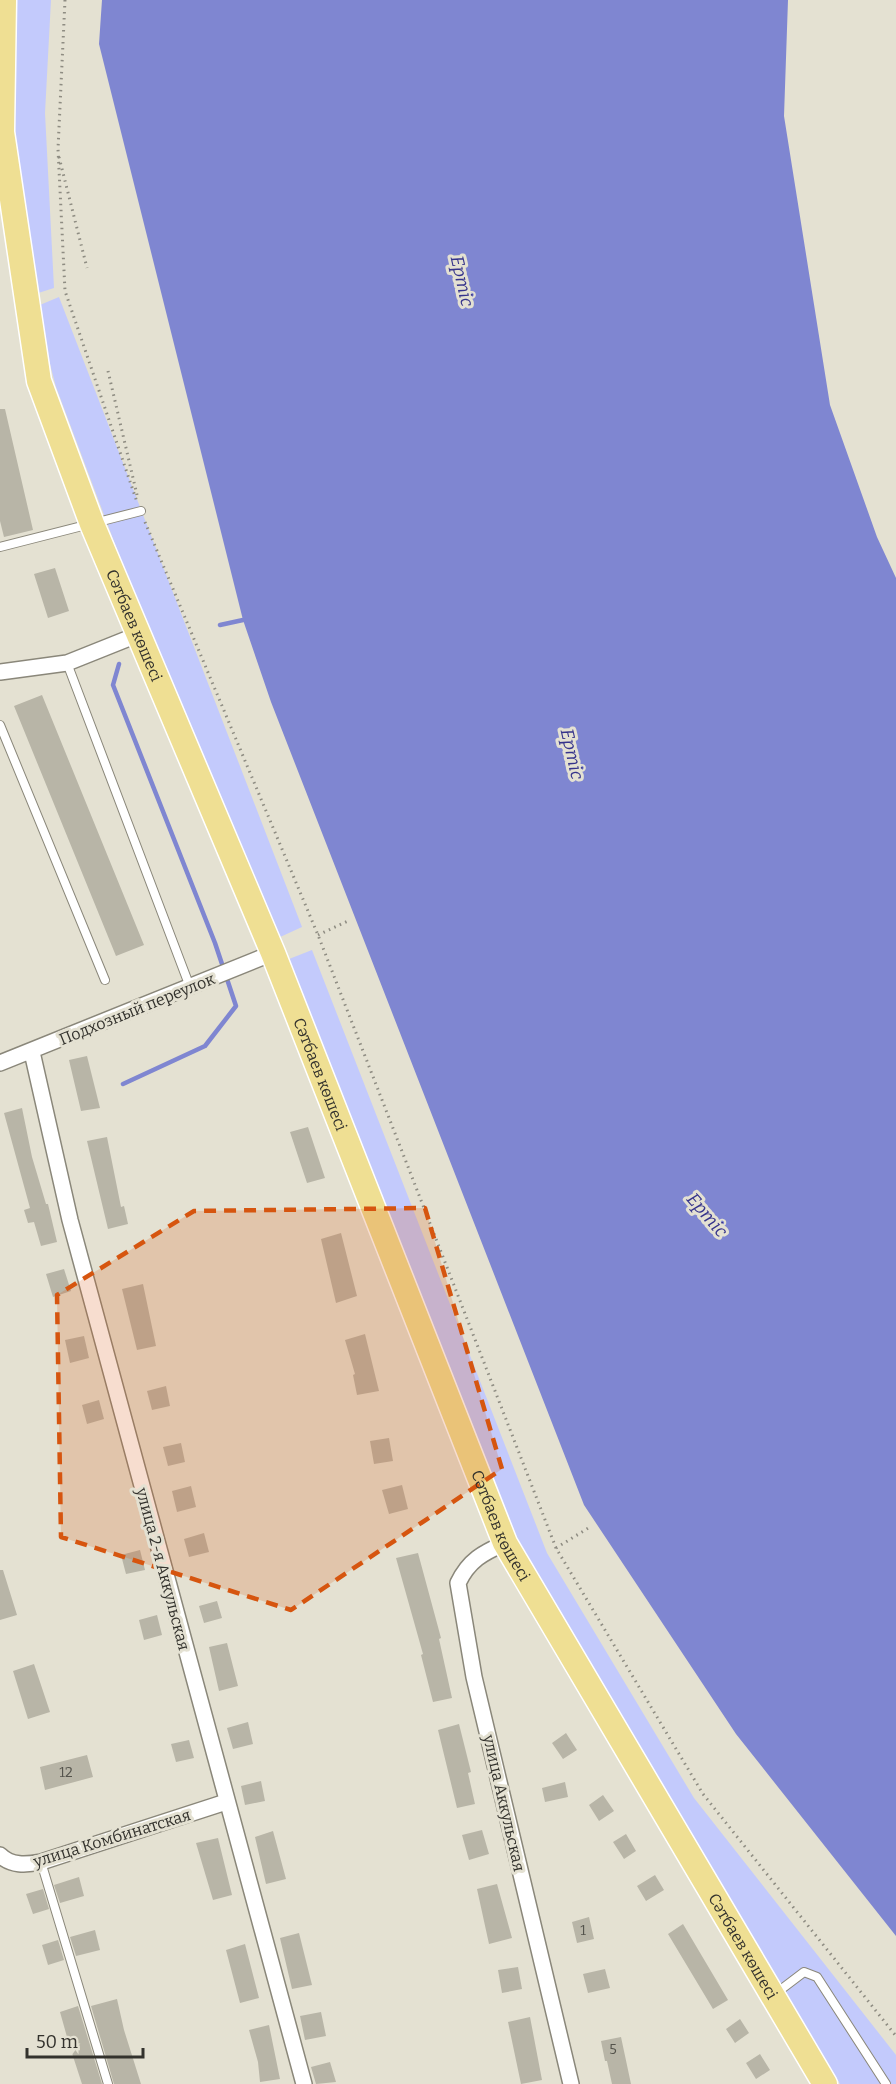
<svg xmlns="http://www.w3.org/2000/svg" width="896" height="2084" viewBox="0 0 896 2084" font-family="Bitter,serif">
  <rect width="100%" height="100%" fill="#e4e1d2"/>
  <path fill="#c3cafc" d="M14,0H51L45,113L54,288L32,295C12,200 15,97 14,0Z
    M59,297L302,927L278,938L148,632L56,387L35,307Z
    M312,950L547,1553L694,1798L896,2055V2084H840L541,1595L462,1436L289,959Z"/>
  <path fill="#7f86d1" d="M102,0H788L784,116L830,405L877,537L896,578V1936L736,1734L584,1505L271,702L243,620L99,44Z"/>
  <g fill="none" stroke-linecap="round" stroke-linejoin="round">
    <path stroke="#7f86d1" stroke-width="4.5" d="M220,625L243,620
      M119,664L113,685L215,943L236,1006L205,1046L123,1084"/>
  </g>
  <path fill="#b8b5a7" d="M0,409H5L33,530L4,537L0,521Z
    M55,568L69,611L48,618L34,574Z
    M42,695L144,945L116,956L14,706Z
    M87,1056L100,1108L81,1111L69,1060Z
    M22,1108L32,1157L46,1204H48L57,1242L41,1246L34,1222L28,1223L24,1210L30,1208L4,1113Z
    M308,1127L325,1178L307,1183L290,1132Z
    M107,1137L121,1207L124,1206L128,1224L108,1229L87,1141Z
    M341,1233L357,1296L336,1303L321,1239Z
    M64,1269L71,1291L53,1297L46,1274Z
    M143,1284L156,1346L137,1350L122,1289Z
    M365,1334L379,1391L357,1395L353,1375L355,1374L345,1340Z
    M84,1336L89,1358L70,1363L65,1340Z
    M166,1386L170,1406L152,1410L147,1391Z
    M99,1400L104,1419L87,1424L82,1405Z
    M389,1438L393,1461L374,1464L370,1441Z
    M181,1443L185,1462L168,1466L163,1447Z
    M402,1485L408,1509L389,1514L382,1490Z
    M191,1486L196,1507L177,1512L172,1491Z
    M204,1533L209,1552L189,1557L184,1539Z
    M140,1550L145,1570L126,1574L121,1555Z
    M418,1553L441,1638L439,1639L452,1698L433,1702L421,1655L423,1654L396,1558Z
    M0,1570H3L17,1615L0,1620Z
    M217,1601L222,1618L204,1623L199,1606Z
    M157,1615L162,1635L144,1640L139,1620Z
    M227,1643L238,1686L219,1691L209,1647Z
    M34,1664L50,1712L28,1719L13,1671Z
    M248,1722L253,1744L233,1749L227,1728Z
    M459,1724L471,1772L468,1773L475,1804L457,1808L438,1730Z
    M566,1733L577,1750L563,1759L552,1743Z
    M189,1740L194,1758L176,1762L171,1744Z
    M87,1755L93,1777L45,1790L40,1767Z
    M261,1781L265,1801L245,1805L241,1786Z
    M565,1782L568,1797L545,1802L542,1788Z
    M603,1795L614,1811L599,1821L589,1805Z
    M482,1830L489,1854L469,1860L462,1835Z
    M273,1831L286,1879L266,1884L255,1837Z
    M626,1834L636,1851L624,1859L613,1842Z
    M218,1838L232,1895L213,1900L196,1843Z
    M655,1875L664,1890L646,1901L637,1886Z
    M79,1877L84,1896L60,1903L54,1885Z
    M497,1884L512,1938L489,1944L477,1889Z
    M43,1889L49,1909L33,1914L26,1894Z
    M589,1917L594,1939L577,1943L572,1922Z
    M683,1924L728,2000L713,2009L668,1934Z
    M95,1930L100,1950L76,1956L70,1937Z
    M299,1933L312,1985L292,1989L280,1938Z
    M58,1940L64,1960L48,1965L42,1945Z
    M245,1944L259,1998L240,2003L226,1950Z
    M518,1967L522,1989L502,1993L498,1970Z
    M605,1969L610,1988L588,1993L583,1974Z
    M117,1999L124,2030L141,2084H114L91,2006Z
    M78,2006L102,2084H82L69,2044L60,2012Z
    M321,2012L326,2036L305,2040L300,2016Z
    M530,2017L542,2080L521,2084L508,2022Z
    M740,2019L749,2033L735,2043L726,2029Z
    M269,2025L280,2079L260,2082L258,2062L249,2030Z
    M621,2037L631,2084H612L607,2061H605L601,2041Z
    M760,2054L770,2070L756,2079L746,2063Z
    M330,2062L336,2082L316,2084L311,2067Z"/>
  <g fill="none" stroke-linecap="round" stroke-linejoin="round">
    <g stroke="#8a877a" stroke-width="10">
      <path id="service" d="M0,547L141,511
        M67,663L190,987
        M0,725L105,980
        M41,1862L108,2084
        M775,1994L804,1972L817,1977L886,2084"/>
    </g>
    <g stroke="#8a877a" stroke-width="18">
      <path id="minor" d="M0,672L67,663L137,635
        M32,1052L70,1220L304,2084
        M0,1063L273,953
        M505,1543C483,1553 469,1560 458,1583L474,1677L571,2084
        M0,1855C11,1866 26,1865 41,1862L226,1802"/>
    </g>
    <g stroke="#fff" stroke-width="27">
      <g id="primary">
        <path id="s1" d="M4,0L2,132L39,381L92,524L273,953L505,1543L825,2084"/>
      </g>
    </g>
    <path stroke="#8e8c82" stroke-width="3" stroke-dasharray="1.5 4.5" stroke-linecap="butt" d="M65,0L58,149L65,291L137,502
      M59,157L87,268
      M108,371L137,495
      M145,522L318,935L556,1548L703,1794L896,2036
      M318,935L350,920
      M556,1548L590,1527"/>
    <use href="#service" stroke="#fff" stroke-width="8"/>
    <use href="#minor" stroke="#fff" stroke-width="15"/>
    <use href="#primary" stroke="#efdf93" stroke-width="24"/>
  </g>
  <path fill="#d6550f" fill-opacity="0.2" stroke="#d6550f" stroke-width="4.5" stroke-dasharray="12 8" stroke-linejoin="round" d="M425,1208L502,1469L291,1610L61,1537L57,1295L194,1211Z"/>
  <g text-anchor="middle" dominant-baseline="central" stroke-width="6" stroke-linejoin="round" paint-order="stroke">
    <g font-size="14" fill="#54534c">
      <text x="66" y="1772">12</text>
      <text x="583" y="1930">1</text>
      <text x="613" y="2049">5</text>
    </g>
    <g font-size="16" fill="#33322d" stroke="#e4e1d2">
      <text stroke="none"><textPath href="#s1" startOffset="646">Сәтбаев көшесі</textPath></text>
      <text transform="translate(137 1009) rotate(-22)">Подхозный переулок</text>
      <text stroke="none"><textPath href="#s1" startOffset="1132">Сәтбаев көшесі</textPath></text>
      <text stroke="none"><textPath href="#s1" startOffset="1618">Сәтбаев көшесі</textPath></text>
      <text transform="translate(163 1569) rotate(75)">улица 2-я Аккульская</text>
      <text transform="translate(504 1803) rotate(77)">улица Аккульская</text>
      <text transform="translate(112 1838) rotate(-17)">улица Комбинатская</text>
      <text stroke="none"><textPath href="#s1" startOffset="2104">Сәтбаев көшесі</textPath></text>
    </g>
    <g font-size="18" font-style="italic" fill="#35338b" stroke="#e4e1d2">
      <text transform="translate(462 281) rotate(77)">Ертіс</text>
      <text transform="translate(572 754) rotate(77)">Ертіс</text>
      <text transform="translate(707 1215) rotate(49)">Ертіс</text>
    </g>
  </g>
  <path d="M27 2048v9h116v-9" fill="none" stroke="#33322d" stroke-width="3"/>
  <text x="36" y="2048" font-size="18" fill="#33322d" stroke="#e4e1d2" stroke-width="4.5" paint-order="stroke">50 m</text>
</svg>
